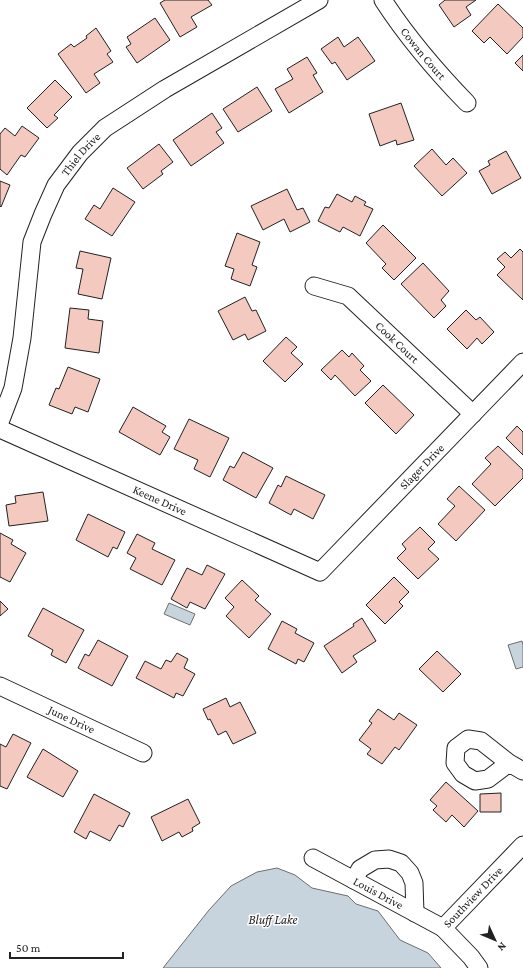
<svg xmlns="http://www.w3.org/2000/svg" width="523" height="968" viewBox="0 0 523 968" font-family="'Crimson Pro',serif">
  <rect width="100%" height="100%" fill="#fff"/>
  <path fill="#c7d3dd" stroke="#6f6f6f" d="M169,603L195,614L190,625L164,614Z
    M522,641L523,645V667L516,669L508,645Z
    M277,868L295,875L312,888L348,896L356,904L378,911L400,940L428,953L441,968H163L209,910L231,886L257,872Z"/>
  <path fill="#f3c9c0" stroke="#222" d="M165,0H208L212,5L191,17L197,27L180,37L160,3Z
    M445,0H476L466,7L471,15L454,27L439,5Z
    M498,4L523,28V37L507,54L490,37L484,43L472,31Z
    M155,18L170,40L137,63L126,47L131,44L127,37Z
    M96,28L111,51L107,54L113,62L94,74L100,83L86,93L58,54L71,44L74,47L87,38L86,36Z
    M338,37L344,47L358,37L375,61L347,80L335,62L332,64L321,49Z
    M523,55V71L515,63Z
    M307,57L317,73L313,75L323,92L289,113L275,89L293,79L287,69Z
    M55,80L72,97L54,115L58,118L47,128L27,108Z
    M257,87L272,111L238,132L223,109Z
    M401,103L414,140L397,145L396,140L380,146L369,114Z
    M212,113L222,128L216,132L224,143L191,166L173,140Z
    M22,126L39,138L25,157L21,155L7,175L0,169V134L5,128L15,136Z
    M159,144L173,162L161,171L163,174L143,189L127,168Z
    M432,149L446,165L453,158L467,173L442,196L414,166Z
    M506,151L521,178L492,194L479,171L490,165L488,161Z
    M0,181L10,185L1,207L0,206Z
    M113,188L135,202L112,236L85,219L94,205L100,209Z
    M287,189L297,210L303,208L310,222L290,232L284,219L263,230L251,206Z
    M337,194L352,202L355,196L366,202L364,205L373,209L360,236L343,227L340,232L318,221L325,207L329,208Z
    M383,225L416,258L394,280L382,268L386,264L366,243Z
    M237,233L260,242L252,265L257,267L250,286L231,279L234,269L225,266Z
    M520,249L523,252V300L497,275L505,267L497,259L505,252L511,258Z
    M80,251L111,258L102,299L78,294L83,269L76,268Z
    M423,263L449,291L441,300L446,306L434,318L401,284Z
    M245,297L252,311L256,310L266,331L248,340L245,334L233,340L218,311Z
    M70,308L89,310L88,319L103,321L99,353L65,348Z
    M466,310L476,320L480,317L494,332L482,344L477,338L467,349L447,329Z
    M286,337L297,347L291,353L303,364L285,382L263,361Z
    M342,350L349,357L352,353L364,366L360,370L371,381L355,396L335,375L331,380L321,370Z
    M68,367L100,379L88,412L75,407L72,414L49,405L56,388L59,389Z
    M383,385L414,415L396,434L365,403Z
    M133,407L166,426L162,432L170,437L160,455L119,432Z
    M189,419L229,438L210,477L194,469L198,460L174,449Z
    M517,426L523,432V455L506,438Z
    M498,446L523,470V478L495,506L472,484L491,464L485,458Z
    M243,452L273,468L256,498L223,480L230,466L234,468Z
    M286,476L325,495L313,519L294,509L291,515L269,503L278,485L281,487Z
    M459,486L485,510L456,541L438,524L455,506L447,499Z
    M43,492L48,521L9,526L6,505L16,503L15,496Z
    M88,514L125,532L117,549L113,547L108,557L76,540Z
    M420,527L435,542L428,549L439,559L418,579L397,558L406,549L402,544Z
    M0,533L13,540L11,544L26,553L10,582L0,577Z
    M137,534L155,543L152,549L175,560L162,585L130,569L136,558L127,553Z
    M207,565L225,574L205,609L190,602L187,608L171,599L187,568L202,575Z
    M394,577L409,592L399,602L403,606L385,624L366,605Z
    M242,580L259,596L255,600L271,614L249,638L226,616L234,607L225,598Z
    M0,601L8,609L0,616Z
    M43,608L84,630L66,663L51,655L53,650L28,636Z
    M362,618L376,641L353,656L357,662L342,673L324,646L354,626L353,624Z
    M282,621L297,629L295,633L314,643L304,662L298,659L296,664L268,649Z
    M98,640L128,656L112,686L78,668L85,654L89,656Z
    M437,651L461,674L443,692L419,669Z
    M177,653L188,659L184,668L195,674L183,696L176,693L174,698L136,678L145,661L161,669L166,660L171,662Z
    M226,698L230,707L240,702L256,733L233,744L226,731L218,735L210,719L208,720L203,709Z
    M378,709L394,720L399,713L417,725L399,750L395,747L382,764L367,754L371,749L359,740L372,723L369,721Z
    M13,734L31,743L7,789L0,786V744L6,747Z
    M43,749L78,771L63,797L27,777Z
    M446,782L478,811L464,827L452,815L446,822L433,810L437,806L430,800Z
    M501,793V812H480V794Z
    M94,794L130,813L123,827L119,825L110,841L90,831L86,839L74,832Z
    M188,799L200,823L192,828L193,831L182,837L179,832L162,841L151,817Z"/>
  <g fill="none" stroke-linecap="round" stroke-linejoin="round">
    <g stroke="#222" stroke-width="19">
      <g id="minor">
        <path id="s1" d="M383,0C407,37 436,71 467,103"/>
        <path id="s2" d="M314,286L348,296L473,414"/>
        <path id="s3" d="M0,422L13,388L22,338L32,242L43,214L56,185L80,153L105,128L165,89L319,0"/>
        <path id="s4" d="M0,429L320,572L523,362"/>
        <path id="s5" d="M0,686L143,753"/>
        <path d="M509,763L488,779L475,781L463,774L455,763L456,748L468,739L481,741L509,763L523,771"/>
        <path id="s6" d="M313,858L443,928"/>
        <path d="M354,880L360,869L375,860L389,859L401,863L410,873L414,883L415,913"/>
        <path id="s7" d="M479,968L471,957L443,928L523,845"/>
      </g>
    </g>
    <use href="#minor" stroke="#fff" stroke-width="17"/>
  </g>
  <g text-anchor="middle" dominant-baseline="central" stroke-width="3" stroke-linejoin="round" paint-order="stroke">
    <g font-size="12" fill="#222" stroke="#fff">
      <text stroke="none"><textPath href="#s1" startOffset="67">Cowan Court</textPath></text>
      <text stroke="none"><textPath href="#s3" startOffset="285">Thiel Drive</textPath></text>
      <text stroke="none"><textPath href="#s2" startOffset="103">Cook Court</textPath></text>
      <text stroke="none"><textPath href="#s4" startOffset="497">Slager Drive</textPath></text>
      <text stroke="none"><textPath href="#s4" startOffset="175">Keene Drive</textPath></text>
      <text stroke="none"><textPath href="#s5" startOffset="79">June Drive</textPath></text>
      <text stroke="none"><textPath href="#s6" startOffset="74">Louis Drive</textPath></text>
      <text stroke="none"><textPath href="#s7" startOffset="97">Southview Drive</textPath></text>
    </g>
    <g font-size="13" font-style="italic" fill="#222" stroke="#fff">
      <text x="273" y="919">Bluff Lake</text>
    </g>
  </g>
  <g transform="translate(495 940) rotate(134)" stroke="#ffffff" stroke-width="3" paint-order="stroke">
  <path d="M0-3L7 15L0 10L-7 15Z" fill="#222222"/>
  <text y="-6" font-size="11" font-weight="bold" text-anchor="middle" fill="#222222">N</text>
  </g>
  <path d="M10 952v6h113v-6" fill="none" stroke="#222222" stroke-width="2"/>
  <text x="16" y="952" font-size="12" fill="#222222" stroke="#ffffff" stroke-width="3" paint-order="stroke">50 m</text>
</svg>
